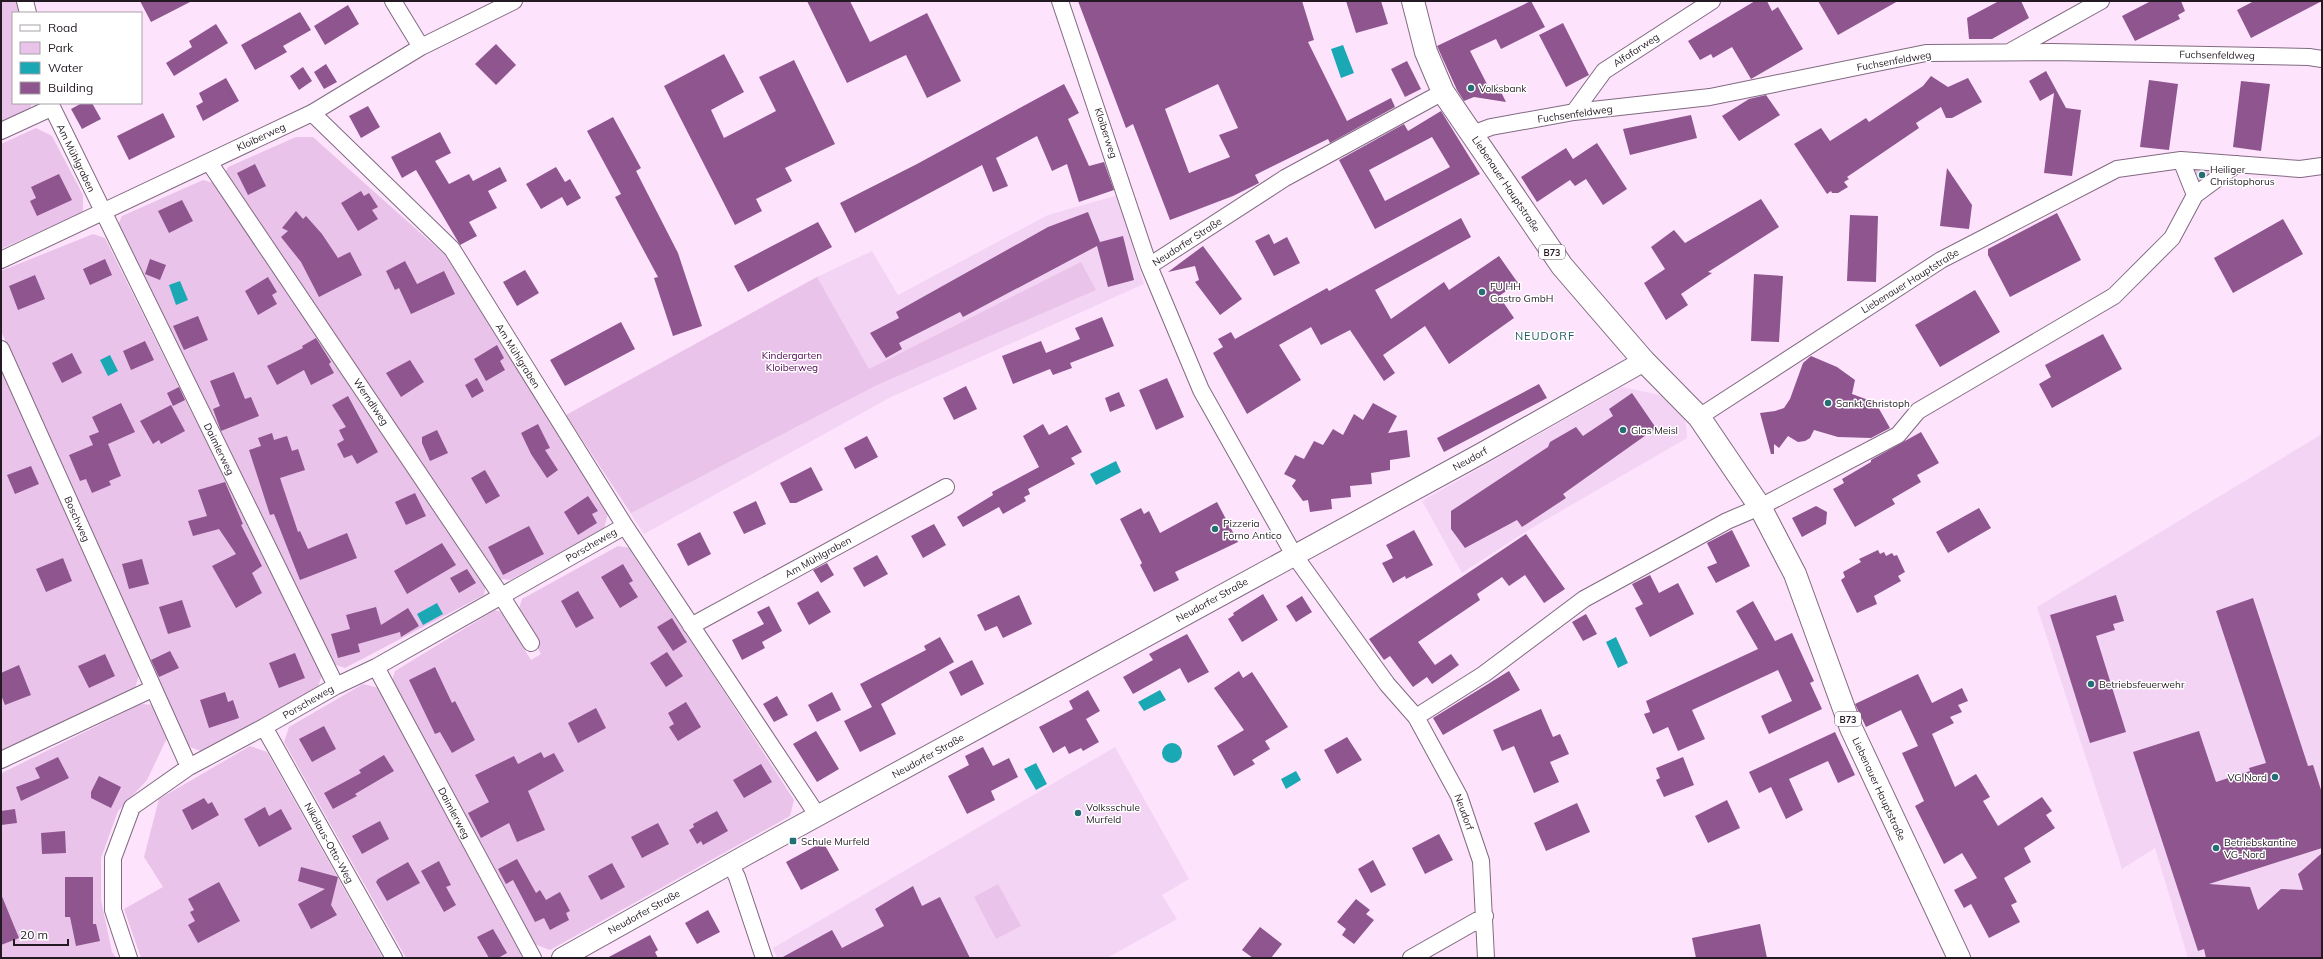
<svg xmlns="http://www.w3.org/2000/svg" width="2323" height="959" viewBox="0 0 2323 959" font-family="Mulish,sans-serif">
  <rect width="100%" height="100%" fill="#fee3fd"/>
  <path fill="#f4d4f4" d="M1118,195L1144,284L891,397L644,534L566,415L817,277L872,251L898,295L1048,215Z
    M1622,387L1660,395L1685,417L1687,438L1530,529L1462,573L1422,501Z
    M2322,434V958H2188L2155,848L2122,869L2037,607Z
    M1115,747L1189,879L1162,895L1177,919L1107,958H777L773,948Z"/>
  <path fill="#eac3ea" d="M1,1H18L20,13H13V103H32L29,112L1,124Z
    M36,128L52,136L83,195V212L1,249V144Z
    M296,137H313L445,255L609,509L604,529L510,580L500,579L225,173L228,167Z
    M2192,169H2216L2199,186Z
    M203,180L214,183L486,584L484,595L345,668L330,663L116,229L122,216Z
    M93,234L105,238L322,675L317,690L203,752L185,745L1,331V271Z
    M1081,262L1096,290L877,385L631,513L566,415L817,277L869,369Z
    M1,363L139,675L135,688L1,754Z
    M618,546L631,548L794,800L790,816L550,950L534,944L392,680L395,671L495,610L501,612L531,660L541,654L518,612L522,599Z
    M363,684L379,688L522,952L521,958H406L284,742L289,727Z
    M141,704L155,705L168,736L147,780L118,811L101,858V900L112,952L116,958H1L2,773Z
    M250,746L267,752L383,958H141L124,909L163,887L144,857L159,799Z
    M998,884L1021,926L996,939L974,897Z"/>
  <path fill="#19a8b4" d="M1343,45L1354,73L1341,78L1331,49Z
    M180,281L188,300L176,305L169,285Z
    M110,355L118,371L108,376L100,360Z
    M1116,461L1121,472L1096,485L1090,474Z
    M437,603L443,614L423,625L417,614Z
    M1616,637L1628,663L1618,668L1606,642Z
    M1160,690L1166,700L1144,711L1138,702Z
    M1162 753a10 10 0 1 1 20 0a10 10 0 1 1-20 0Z
    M1036,763L1047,784L1036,790L1024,769Z
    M1296,771L1301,780L1286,789L1281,779Z"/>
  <path fill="#8e558f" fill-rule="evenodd" d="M140,1H192L151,22Z
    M807,1H850L870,42L927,13L961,81L927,98L906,55L847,83Z
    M1078,1H1302L1314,40L1308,42L1347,121L1391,98L1395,107L1330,143L1328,139L1255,175L1259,183L1233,196L1170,220L1133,124L1126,128ZM1218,84L1238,128L1219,135L1230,157L1189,173L1165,109Z
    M1346,1H1381L1388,24L1356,33Z
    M1531,1L1545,27L1501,49L1496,39L1470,51L1489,88L1497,84L1506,102L1474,97L1464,101L1457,90L1437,46Z
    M1755,1H1767L1772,11L1778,7L1803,49L1751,79L1732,47L1713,58L1711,54L1700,60L1688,41Z
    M1818,1H1898L1838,35Z
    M1999,1H2021L2029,18L1992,39H1969L1967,18Z
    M2151,1H2181L2185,11L2178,15L2180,19L2135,41L2122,16Z
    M2254,1H2322L2251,38L2237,10Z
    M348,5L359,24L325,45L314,26Z
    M300,12L311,30L283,46L287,52L255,70L241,45Z
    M1563,23L1589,75L1566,87L1539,35Z
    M216,24L228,43L174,76L166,63L192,47L189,41Z
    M496,44L516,65L496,85L475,64Z
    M724,54L744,92L711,110L724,138L776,111L759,77L794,60L835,144L785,168L792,181L756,199L762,211L735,225L664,86Z
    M1407,61L1421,89L1405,97L1391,69Z
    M326,64L337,82L324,89L314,72Z
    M303,67L312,81L299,90L290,76Z
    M2046,71L2066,108L2081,110L2072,176L2044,173L2054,93L2040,101L2029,81Z
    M1931,76L1948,87L1968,78L1982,102L1952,118H1946L1941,107L1916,123L1919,128L1847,177L1849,179L1844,182L1848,187L1838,193H1832L1831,191L1827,194L1794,144L1821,128L1830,141L1866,118L1869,122L1923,86Z
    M226,78L239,101L203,121L196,106L203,102L199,93Z
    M2149,80L2178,84L2169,150L2140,147Z
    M2241,81L2270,84L2261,151L2233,147Z
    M1064,84L1079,113L1068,119L1089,166L1104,162L1114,190L1079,202L1067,164L1052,171L1037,136L996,158L1008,186L993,192L982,165L855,233L840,203L917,164Z
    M1766,95L1780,115L1739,141L1722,116L1749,99Z
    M82,103H92L101,119L82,129L71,109Z
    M368,106L380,127L361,138L349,116Z
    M1441,111L1480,174L1375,229L1339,160L1404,124L1408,131ZM1432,137L1450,167L1385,201L1369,170Z
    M163,113L175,137L129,160L117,136Z
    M1691,115L1697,138L1630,155L1623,129Z
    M613,117L641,168L636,171L678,253L702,326L673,336L654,278L658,277L615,197L621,194L587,131Z
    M440,132L451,153L435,161L449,184L469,174L473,181L500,167L507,181L488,191L497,208L469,222L477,236L460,245L416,170L402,178L391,157Z
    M1597,143L1627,189L1603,205L1586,179L1575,186L1570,180L1537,202L1521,177L1566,148L1573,159Z
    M255,164L266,186L248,195L237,173Z
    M556,167L565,182L570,179L581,198L567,206L562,197L541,209L526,184Z
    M1947,168L1972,205L1969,229L1940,226Z
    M59,174L72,200L37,216L30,201L36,198L31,187Z
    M361,191L364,196L369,193L378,207L372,210L378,219L358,231L341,203Z
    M1761,199L1779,227L1708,272L1712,273L1681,294L1688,305L1666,320L1644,283L1665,269L1651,247L1674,230L1685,243Z
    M182,200L193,221L169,233L158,211Z
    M296,211L303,219L306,216L322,234L338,258L350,252L362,275L319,297L301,262L281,237L288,231L282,228Z
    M1088,212L1100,242L1123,236L1134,280L1108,287L1097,246L963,317L960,312L899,343L902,349L886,358L870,333L899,318L896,312L1048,227Z
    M2057,213L2081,260L2010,297L1988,255V249Z
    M1850,215L1878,216L1876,282L1847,281Z
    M1461,218L1471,237L1375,290L1391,319L1444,282L1449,290L1499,256L1518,283L1499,296L1514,318L1449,364L1425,326L1383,355L1395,373L1384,381L1350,330L1321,345L1311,327L1279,345L1301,380L1247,414L1213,353L1223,347L1218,339L1231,332L1235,339L1327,288L1329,291Z
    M2283,219L2303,254L2233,293L2214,258Z
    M818,222L832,247L748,292L734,266Z
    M1269,234L1274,244L1287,237L1300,263L1274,276L1255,241Z
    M1203,246L1242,299L1220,315L1195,282L1199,280L1195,266L1168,272Z
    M105,259L112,275L90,285L83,269Z
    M150,259L166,265L160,280L145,274Z
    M405,261L417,284L444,271L455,294L411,314L399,288L395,290L386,271Z
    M525,270L539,293L517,306L503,282Z
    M1754,274L1783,276L1779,342L1751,341Z
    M35,275L45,299L18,310L9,286Z
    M268,277L277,292L272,295L277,304L258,315L245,291Z
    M1975,290L2000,332L1940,367L1915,325Z
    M198,316L208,340L184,350L173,326Z
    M1102,317L1114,346L1070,363L1072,368L1053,375L1050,369L1013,384L1002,356L1041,341L1046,353L1080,339L1075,328Z
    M621,322L635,349L565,386L550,360Z
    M2103,334L2122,369L2052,408L2039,384L2051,377L2045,365Z
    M316,338L331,362L329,364L334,373L311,385L304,370L277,385L267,366L303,348L302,346Z
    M145,341L154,360L131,370L123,351Z
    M497,345L504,358L500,361L505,370L486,381L474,359Z
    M72,353L82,373L62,383L52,363Z
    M1811,356L1837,367L1855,380L1852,394L1871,401L1874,400L1890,428L1871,438L1838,437L1814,430L1810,438L1805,441L1798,442L1788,436L1779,448L1774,444V454H1771L1760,413L1775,411L1784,408L1790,399L1803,363Z
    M410,360L424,382L401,397L386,373Z
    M234,372L245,399L251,397L259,416L221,431L213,409L220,406L210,381Z
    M477,378L484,391L472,398L465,385Z
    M1167,378L1184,417L1156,430L1139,390Z
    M1539,384L1547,398L1444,452L1437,438Z
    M966,386L977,409L954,420L943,398Z
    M179,387L185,400L173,406L167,393Z
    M1119,392L1125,406L1110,412L1105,398Z
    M1632,393L1656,428L1563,494L1566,498L1522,527L1517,520L1465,548L1451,529V511L1548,447L1550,442L1576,427L1583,436L1613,416L1609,409Z
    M348,396L378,452L357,464L352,455L344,458L337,444L344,440L339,430L346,427L332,405Z
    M121,403L135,432L108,444L121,476L109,481L111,485L92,493L86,479L80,481L69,455L93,445L89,436L99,432L92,417Z
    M1373,403L1397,416L1388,433L1407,430L1410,457L1390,460V470L1371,473L1372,484L1350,486L1351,497L1331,499L1332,509L1310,512L1308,500L1303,501L1292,486L1296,480L1284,474L1295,455L1304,459L1314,441L1323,445L1333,429L1343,435L1354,414L1363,420Z
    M171,405L185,431L161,444L159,440L153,444L140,421Z
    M538,424L550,448L545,450L558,470L547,478L531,454L521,433Z
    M1043,424L1049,435L1067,425L1082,452L1071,458L1075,464L1028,489L1030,494L1024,497L1026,501L1003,514L999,507L963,527L957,517L993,495L992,492L1039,467L1023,436Z
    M437,430L448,453L430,461L422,443V437Z
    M1921,432L1939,463L1917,475L1921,482L1892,499L1895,504L1855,527L1833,489L1844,483L1842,479L1871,462V460Z
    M272,433L274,440L287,436L292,451L298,449L305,470L280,478L298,532L300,531L308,549L347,533L357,558L300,580L274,514L270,515L249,450L261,446L258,438Z
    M867,436L878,457L855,469L844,448Z
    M31,466L39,484L15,494L7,475Z
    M811,467L823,490L796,503H790L780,483Z
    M485,470L500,496L486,504L471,478Z
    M225,482L243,524L241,525L262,566L252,573L262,593L236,608L212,566L236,554L219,529L193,536L188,521L207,516L198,490Z
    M415,493L426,516L406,525L395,502Z
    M588,496L598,511L592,514L597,523L578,535L564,512Z
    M756,501L766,524L744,534L733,512Z
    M1217,502L1238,542L1175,572L1179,580L1154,592L1140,565L1142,563L1120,519L1141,508L1144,514L1149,511L1160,533Z
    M1816,506L1827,512L1826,524L1802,537L1792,518Z
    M1979,508L1991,528L1948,553L1936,532Z
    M934,524L946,545L923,558L911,536Z
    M529,526L544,554L503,575L488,547Z
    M1414,530L1433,565L1406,579L1405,576L1393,583L1382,563L1393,558L1386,545Z
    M1732,530L1750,566L1716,583L1707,567L1717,563L1707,543Z
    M700,532L711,554L688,566L677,544Z
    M1526,534L1565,589L1544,603L1525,575L1509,586L1502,577L1477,594L1480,600L1418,642L1435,665L1451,654L1459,665L1432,684L1427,677L1413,687L1390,656L1384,660L1369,639Z
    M442,543L456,565L407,594L394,571Z
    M1878,550L1880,554L1884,552L1886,556L1892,553L1894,556L1897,555L1905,572L1898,576L1901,581L1874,596L1877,604L1857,613L1841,580L1845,577L1843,572L1861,562L1859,559Z
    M877,555L888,574L864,587L853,568Z
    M63,558L72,581L46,592L36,569Z
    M142,559L149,584L129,589L122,564Z
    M827,563L834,575L821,583L813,570Z
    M623,564L633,581L629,583L638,597L620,608L601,577Z
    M467,569L476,583L459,593L450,578Z
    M1650,575L1659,593L1678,583L1694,614L1650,637L1635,608L1643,604L1632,584Z
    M578,591L594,618L576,628L561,601Z
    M818,591L831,612L809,625L797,603Z
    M1263,594L1278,620L1242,642L1228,619L1234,615L1233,613Z
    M1019,595L1032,624L1003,638L997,626L985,631L977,615Z
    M2116,595L2124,621L2113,624L2115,630L2096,636L2126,732L2090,743L2050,615Z
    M1302,596L1312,612L1296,622L1286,606Z
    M2253,598L2308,766L2313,765L2322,793V848L2209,884L2250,887L2258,910L2281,889L2303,890L2298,874L2322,853V958H2206L2204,949L2198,951L2133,752L2199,731L2216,782L2250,771L2249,768L2266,763L2216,611Z
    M182,600L191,627L168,634L159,607Z
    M1753,601L1775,641L1792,633L1814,681L1810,683L1822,709L1769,734L1761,716L1792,701L1778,670L1692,710L1705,739L1678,751L1668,727L1653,734L1644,714L1650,712L1646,701L1758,649L1736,611Z
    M769,606L782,631L762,642L765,648L742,660L732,640L764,624L757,612Z
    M376,607L381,625L408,608L419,626L401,637L400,632L358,644L360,652L338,658L331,634L350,629L346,615Z
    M1586,614L1597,634L1583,641L1572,622Z
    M672,618L687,642L673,651L657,627Z
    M1187,634L1209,672L1188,683L1180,668L1133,694L1123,677L1153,660L1149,654Z
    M940,637L954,662L881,704L896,734L860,752L844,721L872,707L860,684L926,650L924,646Z
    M170,651L179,668L159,677L151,660Z
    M667,652L683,676L666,687L650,663Z
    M295,653L305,678L279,688L269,663Z
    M105,654L115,676L89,688L78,666Z
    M972,660L984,684L961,696L949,672Z
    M19,665L31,695L5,705L1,695V673Z
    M435,667L452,703L455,701L475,740L452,753L440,732L435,734L409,680Z
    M1239,671L1243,678L1252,672L1288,727L1265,741L1270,749L1252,760L1255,764L1234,776L1217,746L1244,730L1214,688Z
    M1509,671L1520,690L1443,735L1433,718Z
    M1918,674L1932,703L1962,688L1968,701L1958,705L1962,712L1950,717L1954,723L1932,734L1955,787L1976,774L1990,797L1983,801L1998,826L2042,797L2052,811L2046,815L2055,828L2024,848L2031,862L2004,878L2017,902L2011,905L2020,922L1989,938L1971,904L1964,908L1954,890L1977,878L1962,853L1944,864L1915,806L1924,801L1902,753L1918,746L1901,710L1866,727L1855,704Z
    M1088,690L1100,711L1086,719L1099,742L1083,751L1081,748L1069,754L1065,746L1053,753L1039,727L1073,709L1069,701Z
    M225,692L228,702L233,700L239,718L209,728L200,700Z
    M832,692L841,710L817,722L808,705Z
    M777,696L788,715L774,722L763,704Z
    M686,702L701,727L678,741L669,727L674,724L668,713Z
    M596,708L606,728L578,743L568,723Z
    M1541,709L1553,737L1560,734L1569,754L1550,762L1559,782L1534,793L1514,746L1502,751L1493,730Z
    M324,726L336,749L312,762L299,739Z
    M816,731L839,769L817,782L793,744Z
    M1835,732L1855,775L1838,783L1828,761L1789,779L1803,810L1786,819L1771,787L1759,793L1749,772Z
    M1347,737L1362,760L1337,774L1324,750Z
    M983,747L993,766L1009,758L1018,777L991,791L995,800L967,814L948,776L969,765L965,756Z
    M541,752L544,758L554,753L564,771L528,791L545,830L517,842L509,823L481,838L468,813L489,802L475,775L514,756L518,764Z
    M384,755L394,771L355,794L357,796L333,809L324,793L361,773L359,770Z
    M58,757L69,778L21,801L16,787L40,778L35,768Z
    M1683,757L1694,785L1664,797L1656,780L1660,778L1656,768Z
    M761,764L772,782L744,798L733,780Z
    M99,776L121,787L111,808L91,798V792Z
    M204,798L208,804L212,802L219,815L192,830L182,810Z
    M1727,800L1740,828L1708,843L1695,816Z
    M1577,803L1590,832L1546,851L1534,823Z
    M265,807L269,816L281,809L292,829L259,847L244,819Z
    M15,809L17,823L1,825V811Z
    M717,811L728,831L703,845L701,841L697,844L689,830L694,827L693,824Z
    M380,821L389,839L362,854L352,836Z
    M658,823L669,844L642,858L631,837Z
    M65,831L66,853L42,854L41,833Z
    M1439,834L1453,860L1425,874L1412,848Z
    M823,842L839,870L801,890L786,862Z
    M517,859L536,893L540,890L546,900L560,892L570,911L566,913L569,920L550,930L544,918L535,922L513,880L506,884L498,869Z
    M1373,860L1386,885L1371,893L1358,869Z
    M439,861L451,885L446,887L456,905L444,912L421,871Z
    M408,862L420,883L387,901L376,882L378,879Z
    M612,863L625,887L601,900L588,876Z
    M301,867L338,877L331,905L337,915L311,929L298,904L325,889L298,881Z
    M65,877H93V924H96L100,941L76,946L70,917H65Z
    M219,882L240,921L198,943L188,925L195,921L190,912L194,910L188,899Z
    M913,886L922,906L940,897L970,958H781L832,930L842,948L884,926L875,909Z
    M1,894L19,938L1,945Z
    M1356,899L1370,910L1366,914L1374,920L1354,944L1342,935L1346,929L1337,922Z
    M708,910L720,932L697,944L685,923Z
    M1760,924L1767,958H1696L1692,938Z
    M1260,927L1282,944L1271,958H1253L1242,950Z
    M493,929L507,953L498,958H489L477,937Z
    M650,935L658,950L655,952L658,958H607Z"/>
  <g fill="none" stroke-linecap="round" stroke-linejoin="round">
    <g stroke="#816a81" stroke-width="18">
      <path id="minor" d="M25,1L28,13
        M393,1L421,47
        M1060,1L1149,266L1201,390L1294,555L1387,684L1416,717L1459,796L1481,861L1486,958
        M2011,51L2101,1
        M50,103L336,686
        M1574,112L1604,71L1712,1
        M312,113L452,249L625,526L818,816
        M1,131L51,108
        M1472,134L1491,127L1574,112L1710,97L1926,53L2052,52L2309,57L2322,59
        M209,162L502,597L531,643
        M2195,195L2237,164
        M1,260L312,113L421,47L514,1
        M1149,266L1285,178L1443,92
        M1,349L189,767
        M1699,417L1941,260L2117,169L2181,160L2300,169L2322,166
        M691,626L946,487
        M376,667L533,958
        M1416,717L1484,674L1584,599L1727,521L1760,507L1898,435L1918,411L2114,296L2172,238L2195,195L2181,160
        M264,727L394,958
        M1,760L152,689
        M730,863L737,877L764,958
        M129,958L113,910V858L132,807L189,767L264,727L336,686L376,667L625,526
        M1411,958L1485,916"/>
    </g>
    <g stroke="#816a81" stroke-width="22">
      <path id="tertiary" d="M562,958L746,855L1482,453L1644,361"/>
    </g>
    <g stroke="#816a81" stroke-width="24">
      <path id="primary" d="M1413,1L1426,52L1443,92L1562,266L1644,361L1699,417L1760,507L1795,574L1851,728L1959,958"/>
    </g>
    <use href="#minor" stroke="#fff" stroke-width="16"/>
    <use href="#tertiary" stroke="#fff" stroke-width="20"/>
    <use href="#primary" stroke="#fff" stroke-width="22"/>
  </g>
  <g fill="#246e75" stroke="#fff" stroke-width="1.5">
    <circle cx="1471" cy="88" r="4"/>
    <circle cx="2202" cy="175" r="4"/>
    <circle cx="1482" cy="292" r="4"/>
    <circle cx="1828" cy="403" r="4"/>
    <circle cx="1623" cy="430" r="4"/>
    <circle cx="1215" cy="529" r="4"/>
    <circle cx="2091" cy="684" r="4"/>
    <circle cx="2275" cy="777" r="4"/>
    <circle cx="1078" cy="813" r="4"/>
    <rect x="789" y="837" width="8" height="8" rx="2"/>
    <circle cx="2216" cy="848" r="4"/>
  </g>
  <g text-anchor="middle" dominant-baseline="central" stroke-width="3" stroke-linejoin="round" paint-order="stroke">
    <g fill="#fff" stroke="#655f65" stroke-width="1">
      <rect x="1539" y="245" width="26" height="14" rx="3"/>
      <rect x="1835" y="712" width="26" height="14" rx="3"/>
    </g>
    <g font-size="9" font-weight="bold" fill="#231a23">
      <text x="1552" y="252">B73</text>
      <text x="1848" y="719">B73</text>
    </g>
    <g font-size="10" fill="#231a23" stroke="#fff">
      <text transform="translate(1636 50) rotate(-33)">Alfafarweg</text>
      <text transform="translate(2217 55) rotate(1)">Fuchsenfeldweg</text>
      <text transform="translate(1894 61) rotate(-10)">Fuchsenfeldweg</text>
      <text transform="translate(1575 114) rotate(-8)">Fuchsenfeldweg</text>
      <text transform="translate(1106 133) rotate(72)">Kloiberweg</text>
      <text transform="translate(261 137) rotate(-25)">Kloiberweg</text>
      <text transform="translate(76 158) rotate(64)">Am Mühlgraben</text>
      <text transform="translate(1506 184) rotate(56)">Liebenauer Hauptstraße</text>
      <text transform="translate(1187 242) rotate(-33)">Neudorfer Straße</text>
      <text transform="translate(1910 281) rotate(-32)">Liebenauer Hauptstraße</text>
      <text transform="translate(518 356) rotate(58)">Am Mühlgraben</text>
      <text transform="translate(371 402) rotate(56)">Werndlweg</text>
      <text transform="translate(219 449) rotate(64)">Daimlerweg</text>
      <text transform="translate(1470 459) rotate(-29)">Neudorf</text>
      <text transform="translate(77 519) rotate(66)">Boschweg</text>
      <text transform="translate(591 545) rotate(-30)">Porscheweg</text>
      <text transform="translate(818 557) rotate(-29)">Am Mühlgraben</text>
      <text transform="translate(1212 600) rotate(-29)">Neudorfer Straße</text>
      <text transform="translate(308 702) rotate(-30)">Porscheweg</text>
      <text transform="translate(928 756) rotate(-29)">Neudorfer Straße</text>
      <text transform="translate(1879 789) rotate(65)">Liebenauer Hauptstraße</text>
      <text transform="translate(1464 812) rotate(70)">Neudorf</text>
      <text transform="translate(454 813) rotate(62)">Daimlerweg</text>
      <text transform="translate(329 843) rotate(61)">Nikolaus-Otto-Weg</text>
      <text transform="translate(644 912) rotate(-29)">Neudorfer Straße</text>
    </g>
    <g font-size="10" fill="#231a23" stroke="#fff" text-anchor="start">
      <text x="1479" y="88">Volksbank</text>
      <text x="2210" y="169">Heiliger<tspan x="2210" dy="12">Christophorus</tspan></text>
      <text x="1490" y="286">FU HH<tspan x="1490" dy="12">Gastro GmbH</tspan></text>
      <text x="1836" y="403">Sankt Christoph</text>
      <text x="1631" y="430">Glas Meisl</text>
      <text x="1223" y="523">Pizzeria<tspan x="1223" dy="12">Forno Antico</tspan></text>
      <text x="2099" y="684">Betriebsfeuerwehr</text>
      <text x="2267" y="777" text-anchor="end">VG Nord</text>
      <text x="1086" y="807">Volksschule<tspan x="1086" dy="12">Murfeld</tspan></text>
      <text x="801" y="841">Schule Murfeld</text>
      <text x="2224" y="842">Betriebskantine<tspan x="2224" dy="12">VG-Nord</tspan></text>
    </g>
    <g font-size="10" fill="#4d0050" stroke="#fff">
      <text x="792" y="355">Kindergarten<tspan x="792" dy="12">Kloiberweg</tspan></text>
    </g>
    <g font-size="11" letter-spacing="1" fill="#205a60" stroke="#fff">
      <text x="1545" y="336">NEUDORF</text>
    </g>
  </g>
  <rect width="2323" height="959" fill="none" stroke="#231a23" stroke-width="4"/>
  <rect x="12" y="12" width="130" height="92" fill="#ffffff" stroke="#a7a3a7"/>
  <rect x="20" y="25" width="20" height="6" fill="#ffffff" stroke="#a7a3a7"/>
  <text x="48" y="32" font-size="12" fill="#231a23">Road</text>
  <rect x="20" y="42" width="20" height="12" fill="#eac3ea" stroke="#a7a3a7"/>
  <text x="48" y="52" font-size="12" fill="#231a23">Park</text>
  <rect x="20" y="62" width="20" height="12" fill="#19a8b4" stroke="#a7a3a7"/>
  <text x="48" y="72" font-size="12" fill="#231a23">Water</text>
  <rect x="20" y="82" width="20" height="12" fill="#8e558f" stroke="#a7a3a7"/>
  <text x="48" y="92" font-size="12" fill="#231a23">Building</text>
  <path d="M14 939v6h54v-6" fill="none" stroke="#231a23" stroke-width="2"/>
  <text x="20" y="939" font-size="12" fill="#231a23" stroke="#ffffff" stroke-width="3" paint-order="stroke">20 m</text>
</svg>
